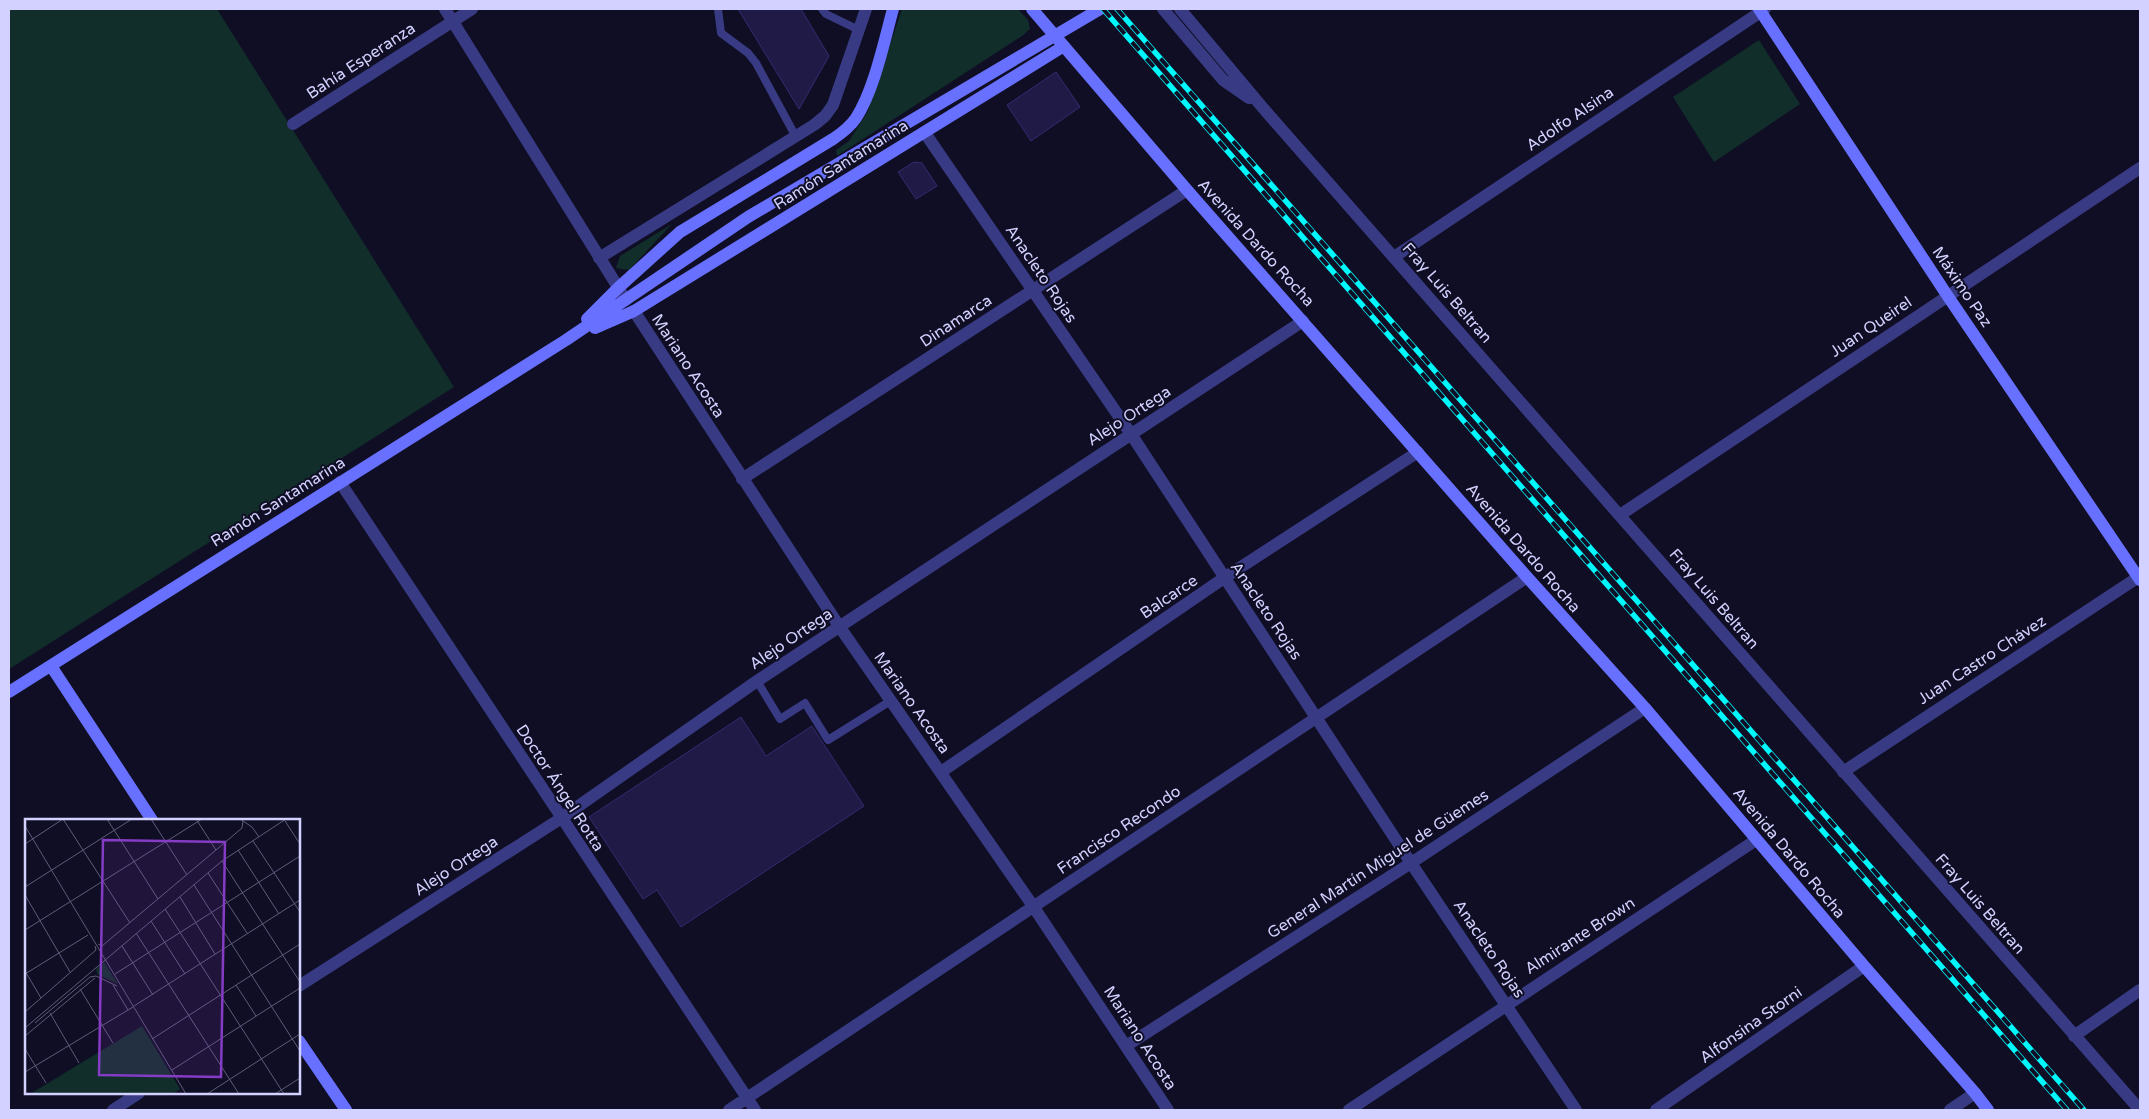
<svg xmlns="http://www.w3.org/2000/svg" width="2149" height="1119" viewBox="0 0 2149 1119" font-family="'Varela Round',sans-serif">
  <rect width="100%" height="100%" fill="#100e24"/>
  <path fill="#112e2b" d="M9,9H217L454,387L9,669Z
    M902,9H1018L1028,20L1030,29L1022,36L837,156L836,150L849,141L868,111Z
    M1759,40L1800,104L1714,162L1673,97Z
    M672,224L629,270L616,268L620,256Z"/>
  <path fill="#1f1a46" stroke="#342b72" d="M738,9H801L829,56L799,109Z
    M1056,72L1080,107L1031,141L1007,105Z
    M914,162L922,163L937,186L916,199L898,172Z
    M741,717L766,756L812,726L864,806L681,927L657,890L643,899L589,817Z"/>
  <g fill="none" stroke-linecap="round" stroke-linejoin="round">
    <path stroke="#383b84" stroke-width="8" d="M718,9L721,33L748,53L756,63L796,137
      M822,9L826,14L859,30
      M757,681L780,719L805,703L828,740L892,700"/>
    <path stroke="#383b84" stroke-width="12" d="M445,9L626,300
      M1163,9L1223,80L1249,98
      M1180,9L1263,108L2140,1110
      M293,124L472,9
      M925,133L1131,434L1411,863L1576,1110
      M1394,257L1765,9
      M599,258L814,125L825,116L833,105L866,9
      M634,311L839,626L1033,906L1168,1110
      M742,479L1187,190
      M340,482L755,1110
      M1620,515L2140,168
      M941,772L1224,578L1418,452
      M1843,772L2140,576
      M299,986L560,819L757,681L1303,321
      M2074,1036L2140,990
      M1126,1046L1411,863L1645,708
      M113,1110L139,1093
      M729,1110L1527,577
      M1349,1110L1756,840
      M1656,1110L1864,966
      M1950,1110L1975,1093"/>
    <path stroke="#6870ff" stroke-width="12" d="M1032,9L1187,190L1527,577L1645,708L1864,966L1975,1093L1988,1110
      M1759,9L1947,295L2140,580
      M587,319L618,288L680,232L833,139C842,133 850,127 856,118C874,90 884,42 893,9
      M595,328L634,311L1064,46
      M51,666L152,820
      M9,692L566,340L748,217L1100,9
      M299,1041L346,1110"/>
    <g stroke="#00f7fc" stroke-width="5.5">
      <path id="rail" d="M1103,9L2067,1110
        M1117,9L2084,1110"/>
    </g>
    <use href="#rail" stroke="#100e24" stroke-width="4" stroke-dasharray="11" stroke-linecap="butt"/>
  </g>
  <g text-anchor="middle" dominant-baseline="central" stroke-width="4" stroke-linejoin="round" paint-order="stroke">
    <g font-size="16" fill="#d3d1ff" stroke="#100e24">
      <text transform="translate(361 61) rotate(-33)">Bahía Esperanza</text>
      <text transform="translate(1570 119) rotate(-34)">Adolfo Alsina</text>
      <text transform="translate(841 165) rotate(-32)">Ramón Santamarina</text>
      <text transform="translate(1256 243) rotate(48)">Avenida Dardo Rocha</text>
      <text transform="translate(1041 274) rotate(56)">Anacleto Rojas</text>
      <text transform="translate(1962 287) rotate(56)">Máximo Paz</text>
      <text transform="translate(1447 293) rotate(49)">Fray Luis Beltran</text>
      <text transform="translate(956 321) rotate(-33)">Dinamarca</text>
      <text transform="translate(1871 327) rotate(-34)">Juan Queirel</text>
      <text transform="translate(688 366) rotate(57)">Mariano Acosta</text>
      <text transform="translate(1129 416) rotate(-33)">Alejo Ortega</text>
      <text transform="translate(278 502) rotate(-32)">Ramón Santamarina</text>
      <text transform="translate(1523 548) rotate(49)">Avenida Dardo Rocha</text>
      <text transform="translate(1169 597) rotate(-34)">Balcarce</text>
      <text transform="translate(1714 599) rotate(49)">Fray Luis Beltran</text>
      <text transform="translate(1266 611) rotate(56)">Anacleto Rojas</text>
      <text transform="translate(791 639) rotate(-34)">Alejo Ortega</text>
      <text transform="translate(1982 660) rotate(-33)">Juan Castro Chávez</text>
      <text transform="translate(912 703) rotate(55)">Mariano Acosta</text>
      <text transform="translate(560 788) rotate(57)">Doctor Ángel Rotta</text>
      <text transform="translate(1119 830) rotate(-34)">Francisco Recondo</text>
      <text transform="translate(1789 853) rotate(50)">Avenida Dardo Rocha</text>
      <text transform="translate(1378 864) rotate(-33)">General Martín Miguel de Güemes</text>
      <text transform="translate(456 866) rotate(-33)">Alejo Ortega</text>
      <text transform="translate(1980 904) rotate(49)">Fray Luis Beltran</text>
      <text transform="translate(1580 936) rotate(-33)">Almirante Brown</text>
      <text transform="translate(1489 949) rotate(56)">Anacleto Rojas</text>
      <text transform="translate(1751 1025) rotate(-35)">Alfonsina Storni</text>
      <text transform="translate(1140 1038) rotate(57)">Mariano Acosta</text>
    </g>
  </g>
  <g transform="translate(25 819)">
    <rect width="275" height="275" fill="#100e24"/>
    <path d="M79,143L93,165L72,155L71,150ZM117,207L155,270L148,275H5Z" fill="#112e2b"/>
    <path fill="none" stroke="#5e5c7c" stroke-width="1" d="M38,0L105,104M82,0L133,80M126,0L162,56M171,0L191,31M215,0L227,8L234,18M260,2L275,25M0,7L161,275M228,22L275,93M0,25L38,0M213,31L254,95M197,42L275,163M183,54L222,114M169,66L275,232M0,68L107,0M0,76L45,153M155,78L190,135M140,90L259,275M126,102L160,155M0,111L177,0M111,114L214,275M73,125L77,127L191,31L217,9L218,2M97,127L128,176M0,152L16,179M0,155L63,116M90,155L275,37M71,157L92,167M88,166L103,191M211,166L231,197M55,170L88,224M109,187L275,81M0,193L71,131L70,127M25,194L54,244M10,204L65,158L71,157M0,209L197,42L261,0M0,217L70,159M127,220L275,125M0,230L21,264M147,251L275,169M0,253L108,188M182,275L275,215M250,275L275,259"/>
    <path fill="#843cc5" fill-opacity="0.15" stroke="#843cc5" stroke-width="2.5" d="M78,21L200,23L196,258L74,256Z"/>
    <rect width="275" height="275" fill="none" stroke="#d3d1ff" stroke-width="2.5"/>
  </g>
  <rect width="2149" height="1119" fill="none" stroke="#d3d1ff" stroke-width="20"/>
</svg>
